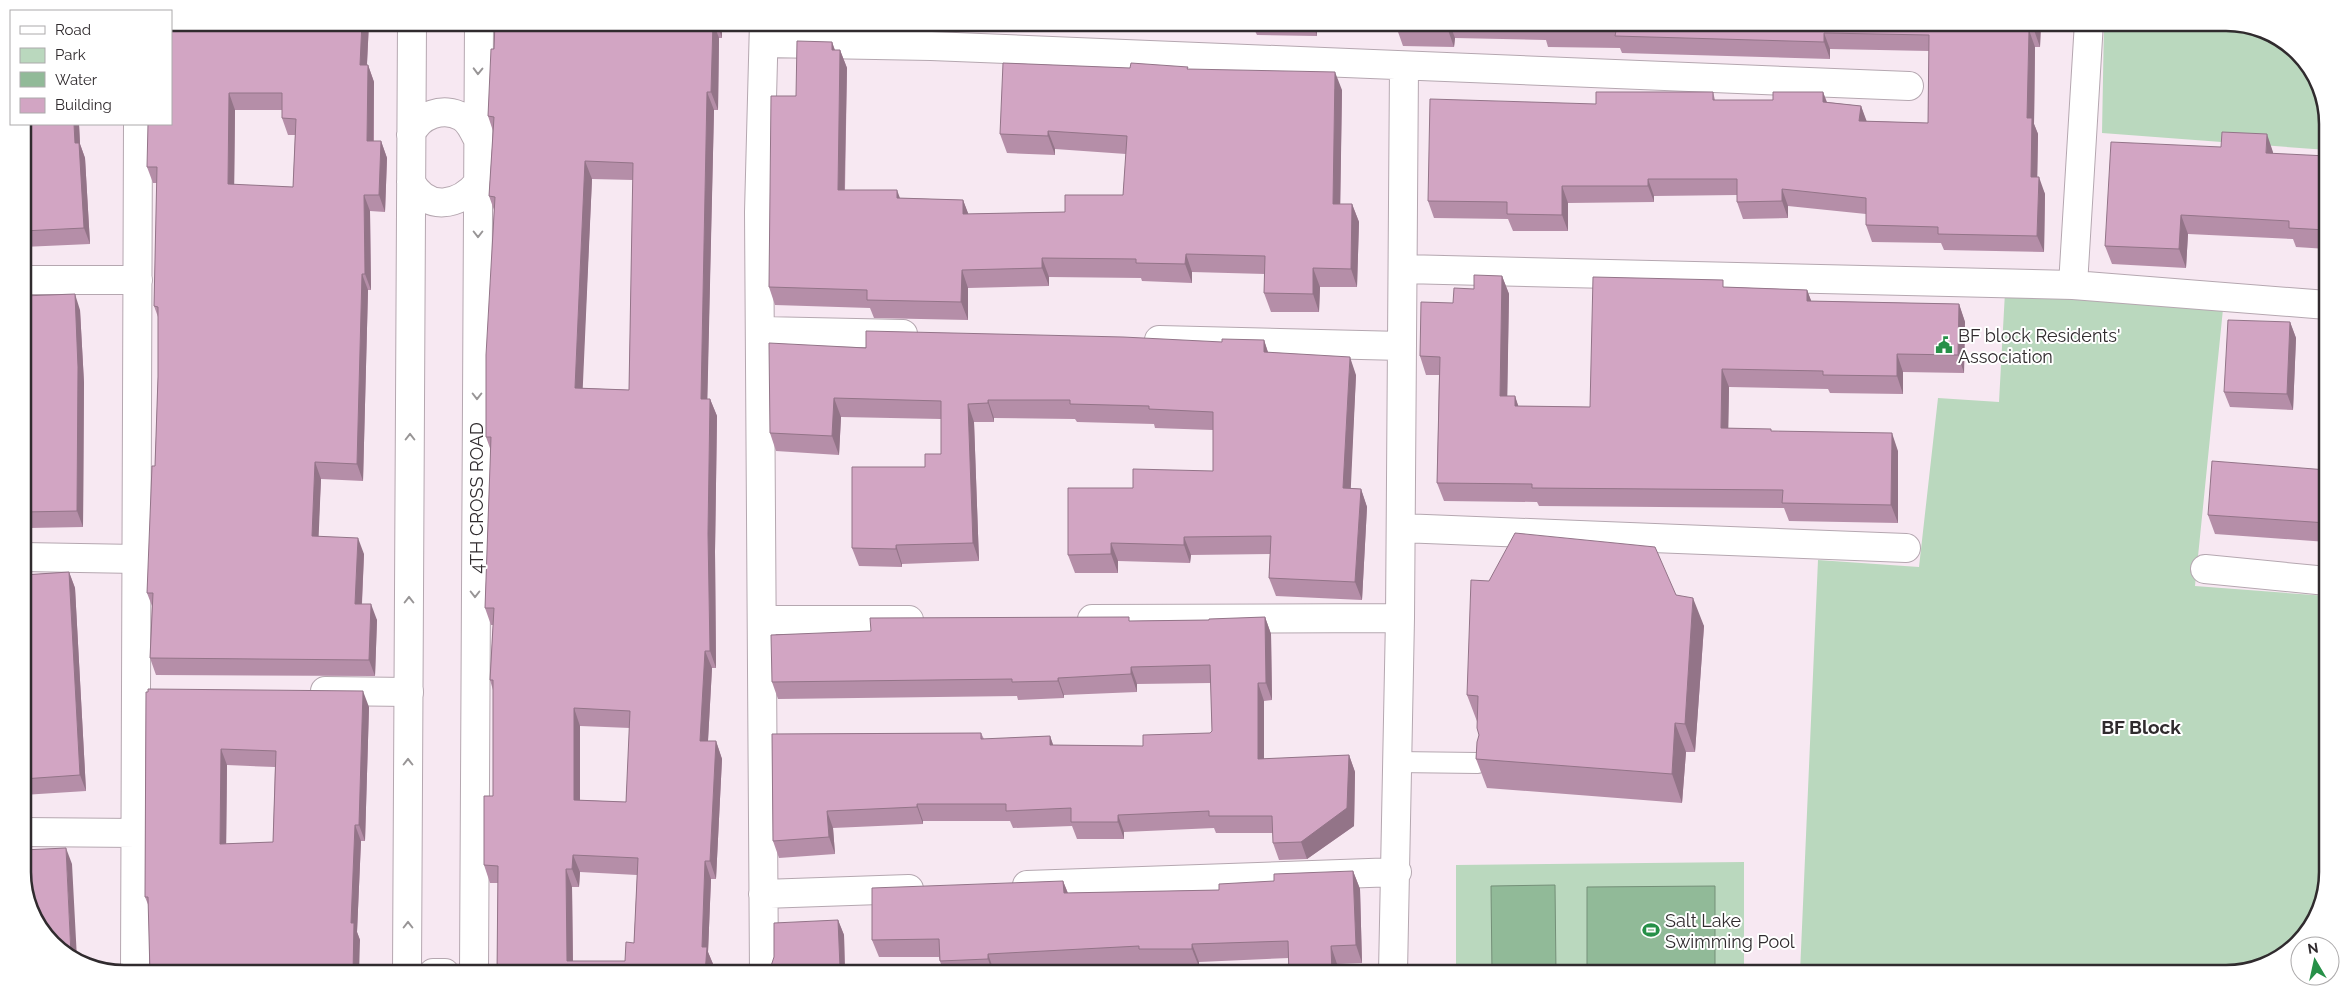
<svg xmlns="http://www.w3.org/2000/svg" width="2350" height="996" viewBox="0 0 2350 996" font-family="Raleway,sans-serif">
  <rect width="100%" height="100%" fill="#f7e8f2"/>
  <path fill="#bad8be" d="M2104,23H2225L2264,30L2307,63L2327,118V150L2102,133Z
    M2005,292L2223,309L2195,586L2327,596V871L2320,910L2282,956L2226,973H1800L1818,560L1919,567L1938,398L1999,402Z
    M1744,862V973H1456V865Z"/>
  <path fill="#91ba98" stroke="#748f78" d="M1555,885L1556,973H1492L1491,886Z
    M1715,886V973H1587V887Z"/>
  <g fill="none" stroke-linecap="round" stroke-linejoin="round">
    <g stroke="#b5a7b0" stroke-width="22">
      <path id="service" d="M1396,762L1478,763"/>
    </g>
    <g stroke="#b5a7b0" stroke-width="30">
      <path id="pedestrian" d="M325,691L409,692"/>
    </g>
    <g stroke="#b5a7b0" stroke-width="30">
      <path id="minor" d="M764,43L931,46L1909,86
        M1403,269L2073,285L2327,305
        M23,280H138
        M2073,285L2089,22
        M760,331L903,334
        M1159,340L1402,346
        M1401,528L1906,548
        M23,557L137,559
        M2205,569L2327,581
        M1092,619L1400,618
        M762,620H909
        M23,832L136,833
        M1027,885L1397,872
        M763,894L909,889
        M135,973L138,124
        M764,973L759,212L764,22
        M1393,973L1400,618L1404,66"/>
    </g>
    <g stroke="#b5a7b0" stroke-width="30">
      <path id="tertiary" d="M411,135C418,115 444,106 462,117C470,122 474,132 478,140
        M411,182C427,212 459,206 478,183
        M407,973L412,22
        M433,973H445
        M474,973L479,22"/>
    </g>
    <use href="#service" stroke="#fff" stroke-width="20"/>
    <use href="#pedestrian" stroke="#fff" stroke-width="28"/>
    <use href="#minor" stroke="#fff" stroke-width="28"/>
    <use href="#tertiary" stroke="#fff" stroke-width="28"/>
  </g>
  <path fill="#b58ea8" fill-rule="evenodd" d="M203,22H369L367,65H368L374,82V141H381L387,158L385,212L370,211L371,290H368L363,481L321,479L318,536L364,554L362,604L377,620L375,676L156,675L150,658L152,606L147,593L155,466L158,377V317L154,306L157,183H153L147,167L203,30ZM235,110H282V118L288,135H295L293,187L234,185Z
    M495,22H722V38H719L718,110H714L707,399H710L717,416L715,552L716,668H712L708,741H716L722,759L716,879H711L708,952L713,964L497,974L498,883H490L484,865L493,796V690L490,680L493,625H491L485,608L491,451L486,437L494,210L489,196L493,131L488,116L494,49ZM592,179L633,180L629,390L582,388ZM580,726L630,728L626,802L580,800ZM580,872L637,875L634,943L625,961H573L572,887H579Z
    M803,22H839V29L805,28Z
    M1189,22H1317V36L1257,35L1255,31L1192,30Z
    M1397,22H2041L2040,47H2035L2034,124L2038,134L2037,177L2045,194L2044,252L1944,250L1941,243L1872,242L1866,225V214L1788,206V218L1743,219L1737,202V195L1654,196V202L1568,203V231H1513L1508,219L1434,218L1428,201L1596,104L1713,92L1715,100H1773L1823,92L1827,102L1861,106L1866,121L1928,123L1929,51L1830,49V59L1622,53L1620,48L1548,47L1546,40L1455,38L1454,47L1403,46L1397,29Z
    M832,42L835,50H840L847,68L845,190L900,198L963,200L968,214L1065,212L1123,195L1126,154L1055,149V155L1007,153L1000,134L1130,68L1189,69L1342,90L1340,204H1352L1359,222L1357,287H1320L1319,312H1271L1264,293L1265,274L1192,272V283L1142,281L1141,278L1049,277V286L968,288V320L874,318L870,308L775,305L769,287L796,96Z
    M23,124H79L80,144L85,158L90,244L23,247Z
    M2273,152V154L2327,156V249L2296,247L2293,239L2188,234L2186,268L2112,264L2105,246Z
    M1502,276L1509,294L1507,396H1515L1518,406L1590,407L1726,287L1807,290L1811,301L1959,304L1965,322L1964,373L1903,372V394L1830,393L1828,389L1729,387L1728,428L1772,431L1898,451V523L1789,521L1784,508L1539,506L1537,502L1444,501L1437,483L1439,375H1426L1420,356L1453,303L1474,289Z
    M23,296L80,310L84,383L83,527L29,528L28,525H23Z
    M2290,322L2296,338L2293,410L2230,407L2224,392Z
    M1264,340L1268,352L1356,375L1350,488L1361,489L1367,507L1362,600L1276,596L1269,578L1270,554L1191,555L1190,563L1118,561V573H1075L1068,555L1133,488L1213,471V430L1155,428L1154,424L1077,422L1075,419L994,418V422H974L979,561L902,564V567L859,566L852,548L925,467L941,454V419L841,417L839,455L776,451L770,433L866,348L1222,342Z
    M2327,470V542L2215,534L2208,515Z
    M69,572L75,588L86,791L23,795V575Z
    M1676,595L1704,626L1695,752H1686L1682,803L1487,788L1476,759L1479,735L1478,724L1467,695Z
    M1265,617L1271,634L1272,700L1264,701V759L1349,755L1355,772L1354,826L1307,859L1279,860L1273,843V833H1216L1214,828L1124,832V839H1077L1072,826L1013,828L1010,821H923V824L833,828L835,854L779,858L773,841L772,734L981,733L984,739L1050,736L1053,745L1143,746L1210,733L1212,731L1211,683L1137,684V692L1064,695V698L1018,700L1017,696L778,699L772,682L1130,621L1209,620Z
    M146,692L369,707L365,841H361L357,932L360,940L149,907L145,897ZM227,765L275,767L273,842L226,844Z
    M1353,871L1360,889L1362,963L1337,964L1289,958L1199,962V967H1146L1145,964L994,971V974H944L940,961L939,957H879L872,940L1063,881L1068,893L1219,890L1274,881Z
    M838,920L844,935L845,974H771L770,969Z"/>
  <path fill="#937488" d="M362,22H369L366,82L360,65Z
    M713,22L719,38L718,110L711,92Z
    M716,22H722V38Z
    M1312,22H1317V36Z
    M1449,22L1455,38L1454,47L1448,30Z
    M2034,22H2041L2040,47L2034,30Z
    M2029,30L2035,47L2034,124L2038,134L2037,194L2031,177L2027,118Z
    M1824,33L1830,49V59L1824,42Z
    M832,42L838,60L832,50Z
    M840,50L847,68L844,208L838,190Z
    M368,65L374,82L373,158L367,141Z
    M1335,72L1342,90L1340,222L1333,204Z
    M707,92L714,110L707,416L701,399Z
    M1823,92L1829,109L1823,102Z
    M229,93L235,110L234,201L228,184Z
    M1861,106L1867,122L1859,121Z
    M74,124H79L80,144L85,158L90,244L84,228L75,143Z
    M1048,131L1055,149V155L1048,136Z
    M2267,134L2273,152L2272,172L2266,153Z
    M381,141L387,158L385,212L379,195Z
    M585,161L592,179L582,405L575,388Z
    M2039,177L2045,194L2044,252L2037,236Z
    M1648,179L1654,196V202L1648,186Z
    M1562,186L1568,203V231L1562,215Z
    M1782,189L1788,206V218L1782,201Z
    M897,190L904,209L897,198Z
    M364,195L370,211L371,290L365,274Z
    M963,200L970,218L963,214Z
    M1352,204L1359,222L1357,287L1351,269Z
    M2181,215L2188,234L2186,268L2179,249Z
    M1186,254L1192,272V283L1185,264Z
    M1042,258L1049,277V286L1042,268Z
    M1313,268L1320,287L1319,312L1313,294Z
    M962,270L968,288V320L961,302Z
    M362,274L368,290L363,481L357,464Z
    M1502,276L1509,294L1507,414L1500,396Z
    M1807,290L1814,308L1807,301Z
    M75,294L80,310L84,383L83,527L77,511Z
    M1959,304L1965,322L1964,373L1958,355Z
    M2290,322L2296,338L2293,410L2287,394Z
    M1264,340L1270,359L1264,352Z
    M1897,354L1903,372V394L1897,376Z
    M1350,357L1356,375L1350,506L1343,488Z
    M1722,369L1729,387L1728,446L1721,428Z
    M1515,396L1521,414L1515,406Z
    M834,398L841,417L839,455L832,436Z
    M710,399L717,416L715,552L716,668L710,651L708,534Z
    M988,400L994,418V422L988,403Z
    M968,404L974,422L979,561L973,543Z
    M1892,433L1898,451V523L1891,505Z
    M315,462L321,479L318,552L312,536Z
    M1361,489L1367,507L1362,600L1355,582Z
    M1184,537L1191,555L1190,563L1184,545Z
    M358,538L364,554L361,620L355,604Z
    M1111,543L1118,561V573L1111,554Z
    M896,545L902,564V567L896,549Z
    M69,572L75,588L86,791L80,775Z
    M1693,598L1704,626L1695,752L1685,724Z
    M371,604L377,620L375,676L369,660Z
    M1265,617L1271,634L1272,700L1266,683Z
    M705,651L712,668L707,758L700,741Z
    M1131,667L1137,684V692L1131,674Z
    M1058,678L1064,695V698L1058,681Z
    M1258,683L1264,701V777L1258,759Z
    M363,691L369,707L365,841L359,825Z
    M574,708L580,726V817L574,800Z
    M1675,723L1686,752L1682,803L1672,774Z
    M1050,736L1056,753L1050,745Z
    M716,741L722,759L716,879L710,861Z
    M221,749L227,765L226,860L220,844Z
    M1349,755L1355,772L1354,826L1307,859L1301,842Z
    M917,804L923,821V824L917,807Z
    M827,811L833,828L835,854L829,837Z
    M1118,815L1124,832V839L1118,822Z
    M355,825L361,841L357,932L360,940L359,974H353L351,923Z
    M66,848L72,864L77,959L71,955Z
    M573,855L580,872L579,887L572,869Z
    M705,861L711,879L708,952L713,964V974H705L702,947Z
    M566,869L572,887L573,974L567,961Z
    M1353,871L1360,889L1362,963L1356,945Z
    M1063,881L1070,899L1064,893Z
    M838,920L844,935L845,974H842L840,967Z
    M1192,944L1199,962V967L1192,949Z
    M1331,946L1337,964L1338,974H1332Z
    M988,954L994,971V974H993L988,959Z"/>
  <path fill="#d2a5c3" stroke="#937488" fill-rule="evenodd" d="M203,22H362L360,65H368L367,141H381L379,195H364L365,274H362L357,464L315,462L312,536L358,538L355,604H371L369,660L150,658L153,593H147L152,466H155L158,377V307L154,306L157,167H147L148,124H171V30H203ZM229,93H282V118L296,119L293,187L228,184Z
    M495,22H713L711,92H707L701,399H710L708,534L710,651H705L700,741H716L710,861H705L702,947H707L705,974H497L498,866L484,865V796H493V680H490L494,608H485L491,437H486V355L495,197L489,196L494,117L488,116L491,49H494ZM585,161L633,163L629,390L575,388ZM574,708L630,711L626,802L574,800ZM573,855L638,858L634,943L626,942L625,961H567L566,869H572Z
    M1397,22H1449L1448,30L1397,29Z
    M1507,22H2034V30H2029L2027,118H2032L2031,177H2039L2037,236L1938,234V227L1866,225V198L1782,189V201L1737,202V179H1648V186H1562V215L1507,214V202L1428,201L1430,99L1596,104V92H1713V100H1773V92H1823V102L1861,106L1859,121L1928,123L1929,35L1824,33V42L1615,36L1616,31L1542,30V23Z
    M797,41L832,42V50H840L838,190H897V198L963,200V214L1065,212V195H1123L1127,136L1048,131V136L1000,134L1003,63L1130,68L1131,63L1188,67L1187,69L1335,72L1333,204H1352L1351,269L1313,268V294L1264,293L1265,256L1186,254L1185,264L1136,263V259L1042,258V268L962,270L961,302L867,300V290L769,287L771,96H796Z
    M23,124H74L75,143H79L84,228L23,231Z
    M2222,132L2267,134L2266,153L2327,156V230L2289,228V221L2181,215L2179,249L2105,246L2111,142L2221,147Z
    M1474,275L1502,276L1500,396H1515V406L1590,407L1593,277L1723,280V287L1807,290V301L1959,304L1958,355L1897,354V376L1823,375V371L1722,369L1721,428L1771,429V431L1892,433L1891,505L1782,503L1783,490L1532,488V484L1437,483L1440,357L1420,356L1421,302L1453,303L1454,288L1474,289Z
    M75,294L78,367L77,511L23,512V296Z
    M2228,320L2290,322L2287,394L2224,392Z
    M866,331L1123,337L1222,342V339L1264,340V352L1350,357L1343,488L1361,489L1355,582L1269,578L1271,536L1184,537V545L1111,543V554L1068,555V488H1133V469L1213,471V412L1149,409V406L1070,404V400H988V403L968,404L973,543L896,545V549L852,548V467H925V454H941V401L834,398L832,436L770,433L769,343L866,348Z
    M2212,461L2327,470V523L2208,515Z
    M1515,533L1655,547L1676,595L1693,598L1685,724L1675,723L1672,774L1476,759L1477,742L1479,735L1477,728L1478,696L1467,695L1471,580L1489,581Z
    M69,572L80,775L23,779V575Z
    M1129,617V621L1209,620V619L1265,617L1266,683H1258V759L1349,755L1347,808L1301,842L1273,843L1272,816H1209V811L1118,815V822H1071V808L1006,811V804H917V807L827,811L829,837L773,841L772,734L981,733V739L1050,736V745L1143,746V735L1210,733L1212,731L1210,665L1131,667V674L1058,678V681L1012,682V679L772,682L771,635L871,631L870,618Z
    M148,689L363,691L359,825H355L351,923H354L353,974H150L148,897H145V893L146,692H148ZM221,749L276,751L273,842L220,844Z
    M66,848L71,955L43,933L23,878V850Z
    M1353,871L1356,945L1331,946L1332,974H1289L1288,941L1192,944V949H1139V946L988,954V959L940,961L939,939L872,940V888L1063,881L1064,893L1219,890V884L1274,881V874Z
    M838,920L840,967L770,969L774,957V923Z"/>
  <defs><path id="oneway-chevron" d="M-2-3.5L2.5 0L-2 3.5" fill="none" stroke-width="1.6" stroke-linecap="round" stroke-linejoin="round" transform="scale(1.25)"/></defs>
  <g stroke="#989596">
    <use href="#oneway-chevron" transform="translate(478 71) rotate(91)"/>
    <use href="#oneway-chevron" transform="translate(478 234) rotate(90)"/>
    <use href="#oneway-chevron" transform="translate(477 396) rotate(90)"/>
    <use href="#oneway-chevron" transform="translate(410 437) rotate(-90)"/>
    <use href="#oneway-chevron" transform="translate(475 594) rotate(90)"/>
    <use href="#oneway-chevron" transform="translate(409 600) rotate(-90)"/>
    <use href="#oneway-chevron" transform="translate(408 762) rotate(-90)"/>
    <use href="#oneway-chevron" transform="translate(408 925) rotate(-90)"/>
  </g>
  <defs>
    <g id="civic-bare" transform="scale(1.35)"><path d="M-.6-6.5H3V-4.5H.6V-3L4-1V1h2V6H-6V1h2V-1L-.6-3ZM-1.2 2.5V6h2.4V2.5Z" fill="#269048" stroke="#fff" stroke-width="2.5" paint-order="stroke"/></g>
    <g id="stadium-bare" transform="scale(1.35)"><path d="M0-5a6.5 5 0 1 0 0 10a6.5 5 0 1 0 0-10ZM-3.5-1.8h7v3.6h-7Z" fill="#269048" stroke="#fff" stroke-width="2.5" paint-order="stroke"/></g>
  </defs>
  <g fill-rule="evenodd">
    <use href="#civic-bare" x="1944" y="345"/>
    <use href="#stadium-bare" x="1651" y="930"/>
  </g>
  <g text-anchor="middle" dominant-baseline="central" stroke-width="4" stroke-linejoin="round" paint-order="stroke">
    <g font-size="18" fill="#302b2e" stroke="#fff" text-anchor="start">
      <text x="1958" y="335">BF block Residents'<tspan x="1958" dy="21">Association</tspan></text>
      <text x="1665" y="920">Salt Lake<tspan x="1665" dy="21">Swimming Pool</tspan></text>
    </g>
    <g font-size="18" fill="#302b2e" stroke="#fff">
      <text transform="translate(476 498) rotate(-90)">4TH CROSS ROAD</text>
    </g>
    <g font-size="19" font-weight="bold" fill="#302b2e" stroke="#fff">
      <text x="2141" y="727">BF Block</text>
    </g>
  </g>
  <path d="M0 0H2350V996H0ZM124 31H2226A93 93 0 0 1 2319 124V872A93 93 0 0 1 2226 965H124A93 93 0 0 1 31 872V124A93 93 0 0 1 124 31Z" fill="#fff" fill-rule="evenodd"/>
  <path fill="none" stroke="#302b2e" stroke-width="2.5" d="M124 31H2226A93 93 0 0 1 2319 124V872A93 93 0 0 1 2226 965H124A93 93 0 0 1 31 872V124A93 93 0 0 1 124 31Z"/>
  <rect x="10" y="10" width="162" height="115" fill="#ffffff" stroke="#acaaab"/>
  <rect x="20" y="26" width="25" height="8" fill="#ffffff" stroke="#acaaab"/>
  <text x="55" y="35" font-size="15" fill="#302b2e">Road</text>
  <rect x="20" y="48" width="25" height="15" fill="#bad8be" stroke="#acaaab"/>
  <text x="55" y="60" font-size="15" fill="#302b2e">Park</text>
  <rect x="20" y="72" width="25" height="15" fill="#91ba98" stroke="#acaaab"/>
  <text x="55" y="85" font-size="15" fill="#302b2e">Water</text>
  <rect x="20" y="98" width="25" height="15" fill="#d2a5c3" stroke="#acaaab"/>
  <text x="55" y="110" font-size="15" fill="#302b2e">Building</text>
  <g transform="translate(2315 961) rotate(351)"><circle r="24" fill="#ffffff" stroke="#acaaab"/>
  <path d="M0-4L9 19L0 12L-9 19Z" fill="#269048"/>
  <text y="-8" font-size="14" font-weight="bold" text-anchor="middle" fill="#302b2e">N</text>
  </g>
</svg>
